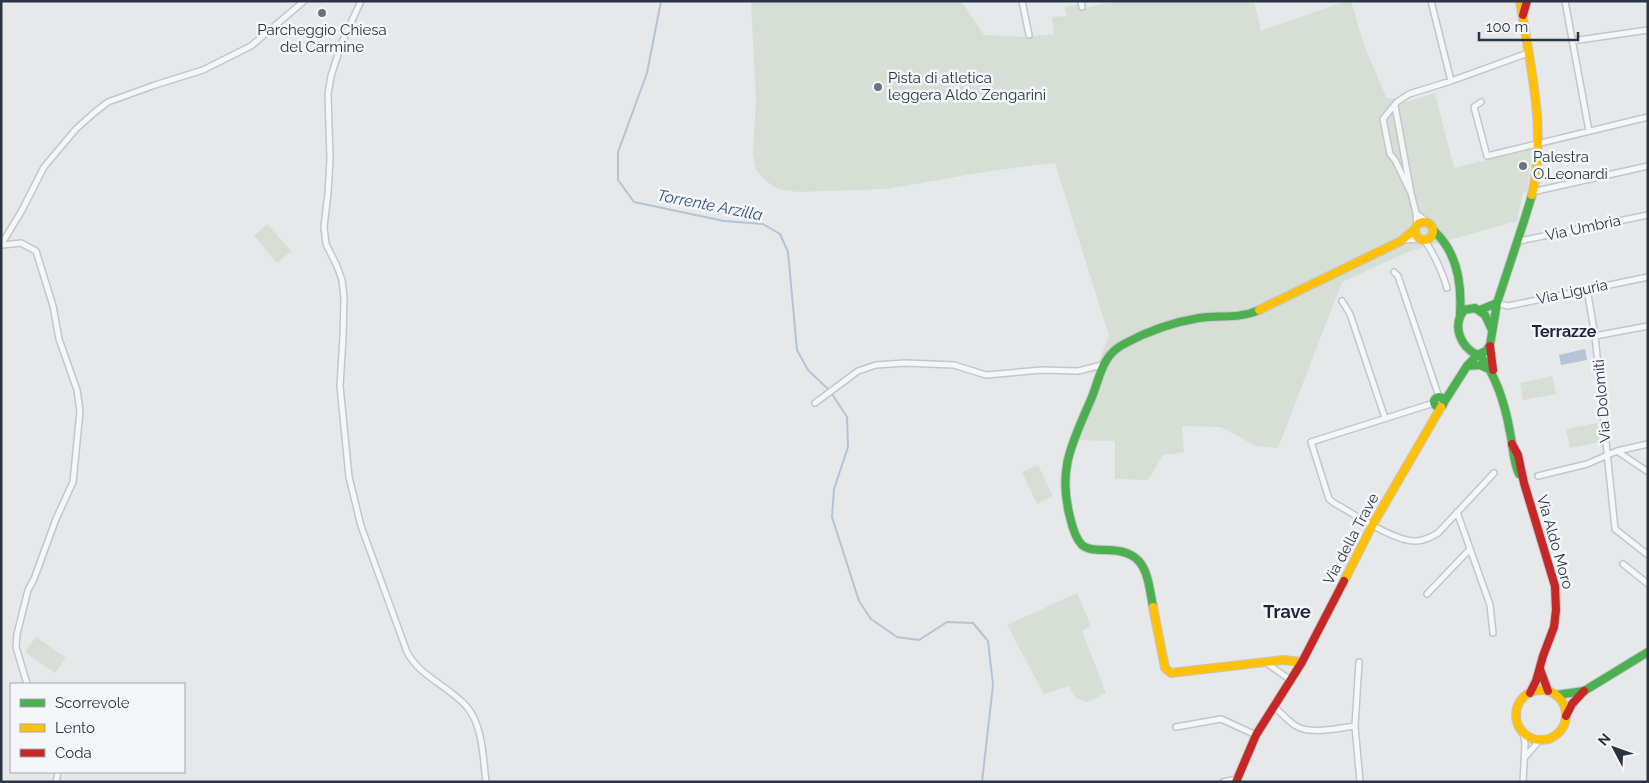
<svg xmlns="http://www.w3.org/2000/svg" width="1649" height="783" viewBox="0 0 1649 783" font-family="Raleway,sans-serif">
  <rect width="100%" height="100%" fill="#e6e8ea"/>
  <path fill="#d6ded6" d="M751,1H961L984,35L1026,37L1054,34L1052,17L1067,16L1065,7L1079,4L1080,9L1117,1H1254L1261,31L1346,1H1351L1364,45L1386,97L1407,102L1435,93L1454,168L1530,149L1532,153L1527,192L1523,193L1517,221L1410,251L1342,282L1278,448L1256,446L1221,427L1182,426L1184,452L1163,455L1148,480L1115,479V441L1076,440L1105,365L1099,361L1109,336L1055,163L990,171L886,189L799,192L778,189L766,181L756,170L753,154L756,100Z
    M267,224L291,251L277,263L254,236Z
    M1552,376L1556,394L1523,400L1520,383Z
    M1597,423L1600,442L1570,448L1566,429Z
    M1038,465L1053,496L1037,504L1022,472Z
    M1077,593L1091,626L1082,631L1106,693L1088,702L1076,698L1069,686L1044,694L1007,625Z
    M36,637L66,658L55,673L25,652Z"/>
  <path fill="#b4c4d5" d="M1585,349L1587,360L1561,365L1559,355Z"/>
  <g fill="none" stroke-linecap="round" stroke-linejoin="round">
    <path stroke="#b4c4d5" stroke-width="2" d="M661,1L647,73L618,152V180L634,202L724,221L763,224L780,234L788,252L797,350L808,370L830,391L847,417L848,447L834,489L832,517L859,601L871,619L897,637L919,640L947,622L973,623L988,641L993,685L982,782"/>
    <g stroke="#c4c6c8" stroke-width="8">
      <path id="street" d="M361,1L342,42L331,76L328,94L330,159L328,193L324,227L326,244L337,266L342,280L344,298L343,337L340,386L349,477L361,526L407,652C420,677 449,686 467,707C483,726 483,758 486,782
        M1022,1L1029,35
        M1081,1L1082,7
        M1431,1L1451,81
        M1565,1L1589,131
        M1572,41L1648,30
        M1481,102L1474,107L1487,156L1648,117
        M1395,106L1411,193L1416,213L1417,225
        M1532,192L1648,166
        M1411,193L1395,160L1390,154L1383,119L1397,102L1409,94L1451,81L1528,53
        M1417,214L1427,222
        M1404,240L1418,239
        M1425,241C1435,256 1442,271 1447,288
        M1519,241L1648,215
        M1,245L21,212L44,167L76,129L95,112L108,102L155,85L203,70L251,46L304,1
        M2,245L21,243L36,251L53,306L59,339L77,390L80,411L73,482L56,519L34,579L28,590L17,634L16,647L27,684
        M1394,272L1398,276L1439,397
        M1587,289L1595,336L1615,529L1648,555
        M1342,301L1350,314L1385,418
        M1497,303L1508,306L1648,277
        M1595,336L1648,326
        M815,403L858,371L876,365L905,363L954,365L986,375L1042,370L1078,371L1102,365
        M1434,403L1311,442L1329,499L1334,503C1354,514 1395,542 1416,541C1424,541 1431,537 1438,533L1494,473
        M1617,451L1648,472
        M1538,476L1587,464L1617,451L1648,444
        M1457,512L1490,605L1493,633
        M1623,564L1648,584
        M1427,594L1470,549
        M1265,662L1292,681
        M1359,662L1355,726L1360,782
        M1275,707C1281,713 1288,721 1296,726C1311,735 1337,728 1355,726
        M1176,727L1221,719L1256,735
        M1525,757L1539,741
        M56,782L58,772
        M1223,782L1232,780L1236,781
        M1523,782L1525,744L1523,732"/>
    </g>
    <g stroke="#c4c6c8" stroke-width="10">
      <path id="fast" d="M1434,231C1457,252 1462,284 1460,314
        M1480,310L1497,303
        M1492,330L1485,315L1475,308L1464,310C1452,326 1460,346 1477,355L1486,351L1490,345L1497,303L1524,221L1532,195
        M1480,355C1497,377 1505,404 1510,432C1513,446 1513,461 1519,474
        M1467,366L1480,365L1491,370
        M1434 402a5 5 0 1 1 10 0a5 5 0 1 1-10 0Z
        M1444,402L1467,366L1477,355
        M1153,607C1147,573 1146,549 1104,550C1097,550 1088,550 1082,545C1075,538 1072,526 1070,517C1057,468 1073,442 1092,397C1100,377 1102,355 1124,344C1146,332 1174,322 1199,318C1219,315 1240,319 1259,310
        M1556,695L1584,691L1648,652"/>
    </g>
    <g stroke="#c4c6c8" stroke-width="10">
      <path id="slow" d="M1520,1C1530,65 1547,130 1532,195
        M1415 231a9 9 0 1 1 18 0a9 9 0 1 1-18 0Z
        M1259,310L1401,241L1415,229
        M1344,581L1373,524L1441,407
        M1153,607L1165,668L1171,673L1283,660L1302,662
        M1516 715a25 25 0 1 1 50 0a25 25 0 1 1-50 0Z"/>
    </g>
    <g stroke="#c4c6c8" stroke-width="10">
      <path id="jam" d="M1523,15L1527,1
        M1490,346L1493,370
        M1512,444L1518,455L1524,483L1555,586L1556,610L1554,627L1543,656L1536,681L1530,693
        M1540,669L1548,691
        M1566,716L1572,704L1584,691
        M1236,782L1256,735L1302,662L1344,581"/>
    </g>
    <use href="#street" stroke="#f5f6f7" stroke-width="5"/>
    <use href="#fast" stroke="#4caf50" stroke-width="8"/>
    <use href="#slow" stroke="#ffc107" stroke-width="8"/>
    <use href="#jam" stroke="#c62828" stroke-width="8"/>
  </g>
  <g fill="#6c737f" stroke="#f4f6f9" stroke-width="2">
    <circle cx="322" cy="13" r="5"/>
    <circle cx="878" cy="87" r="5"/>
    <circle cx="1523" cy="166" r="5"/>
  </g>
  <g text-anchor="middle" dominant-baseline="central" stroke-width="5" stroke-linejoin="round" paint-order="stroke">
    <g font-size="15" fill="#2b3445" stroke="#f4f6f9" text-anchor="start">
      <text x="322" y="30" text-anchor="middle">Parcheggio Chiesa<tspan x="322" dy="17">del Carmine</tspan></text>
      <text x="888" y="78">Pista di atletica<tspan x="888" dy="17">leggera Aldo Zengarini</tspan></text>
      <text x="1533" y="157">Palestra<tspan x="1533" dy="17">O.Leonardi</tspan></text>
    </g>
    <g font-size="15" fill="#2b3445" stroke="#f4f6f9">
      <text transform="translate(1583 228) rotate(-12)">Via Umbria</text>
      <text transform="translate(1572 292) rotate(-12)">Via Liguria</text>
      <text transform="translate(1602 401) rotate(-95)">Via Dolomiti</text>
      <text transform="translate(1351 539) rotate(-62)">Via della Trave</text>
      <text transform="translate(1555 542) rotate(74)">Via Aldo Moro</text>
    </g>
    <g font-size="16" font-style="italic" fill="#34527a" stroke="#f4f6f9">
      <text transform="translate(710 205) rotate(11)">Torrente Arzilla</text>
    </g>
    <g font-size="16" font-weight="bold" fill="#1d2536" stroke="#f4f6f9">
      <text x="1564" y="331">Terrazze</text>
    </g>
    <g font-size="18" font-weight="bold" fill="#1d2536" stroke="#f4f6f9">
      <text x="1287" y="611">Trave</text>
    </g>
  </g>
  <rect width="1649" height="783" fill="none" stroke="#2b3445" stroke-width="5"/>
  <rect x="10" y="683" width="175" height="90" fill="#f4f6f9" stroke="#a4a8b1"/>
  <rect x="20" y="699" width="25" height="8" fill="#4caf50" stroke="#a4a8b1"/>
  <text x="55" y="708" font-size="15" fill="#2b3445">Scorrevole</text>
  <rect x="20" y="724" width="25" height="8" fill="#ffc107" stroke="#a4a8b1"/>
  <text x="55" y="733" font-size="15" fill="#2b3445">Lento</text>
  <rect x="20" y="749" width="25" height="8" fill="#c62828" stroke="#a4a8b1"/>
  <text x="55" y="758" font-size="15" fill="#2b3445">Coda</text>
  <g transform="translate(1614 748) rotate(311)" stroke="#f4f6f9" stroke-width="4" paint-order="stroke">
  <path d="M0-4L9 19L0 12L-9 19Z" fill="#2b3445"/>
  <text y="-8" font-size="14" font-weight="bold" text-anchor="middle" fill="#2b3445">N</text>
  </g>
  <path d="M1479 32v8h99v-8" fill="none" stroke="#2b3445" stroke-width="2.5"/>
  <text x="1486" y="32" font-size="15" fill="#2b3445" stroke="#f4f6f9" stroke-width="4" paint-order="stroke">100 m</text>
</svg>
